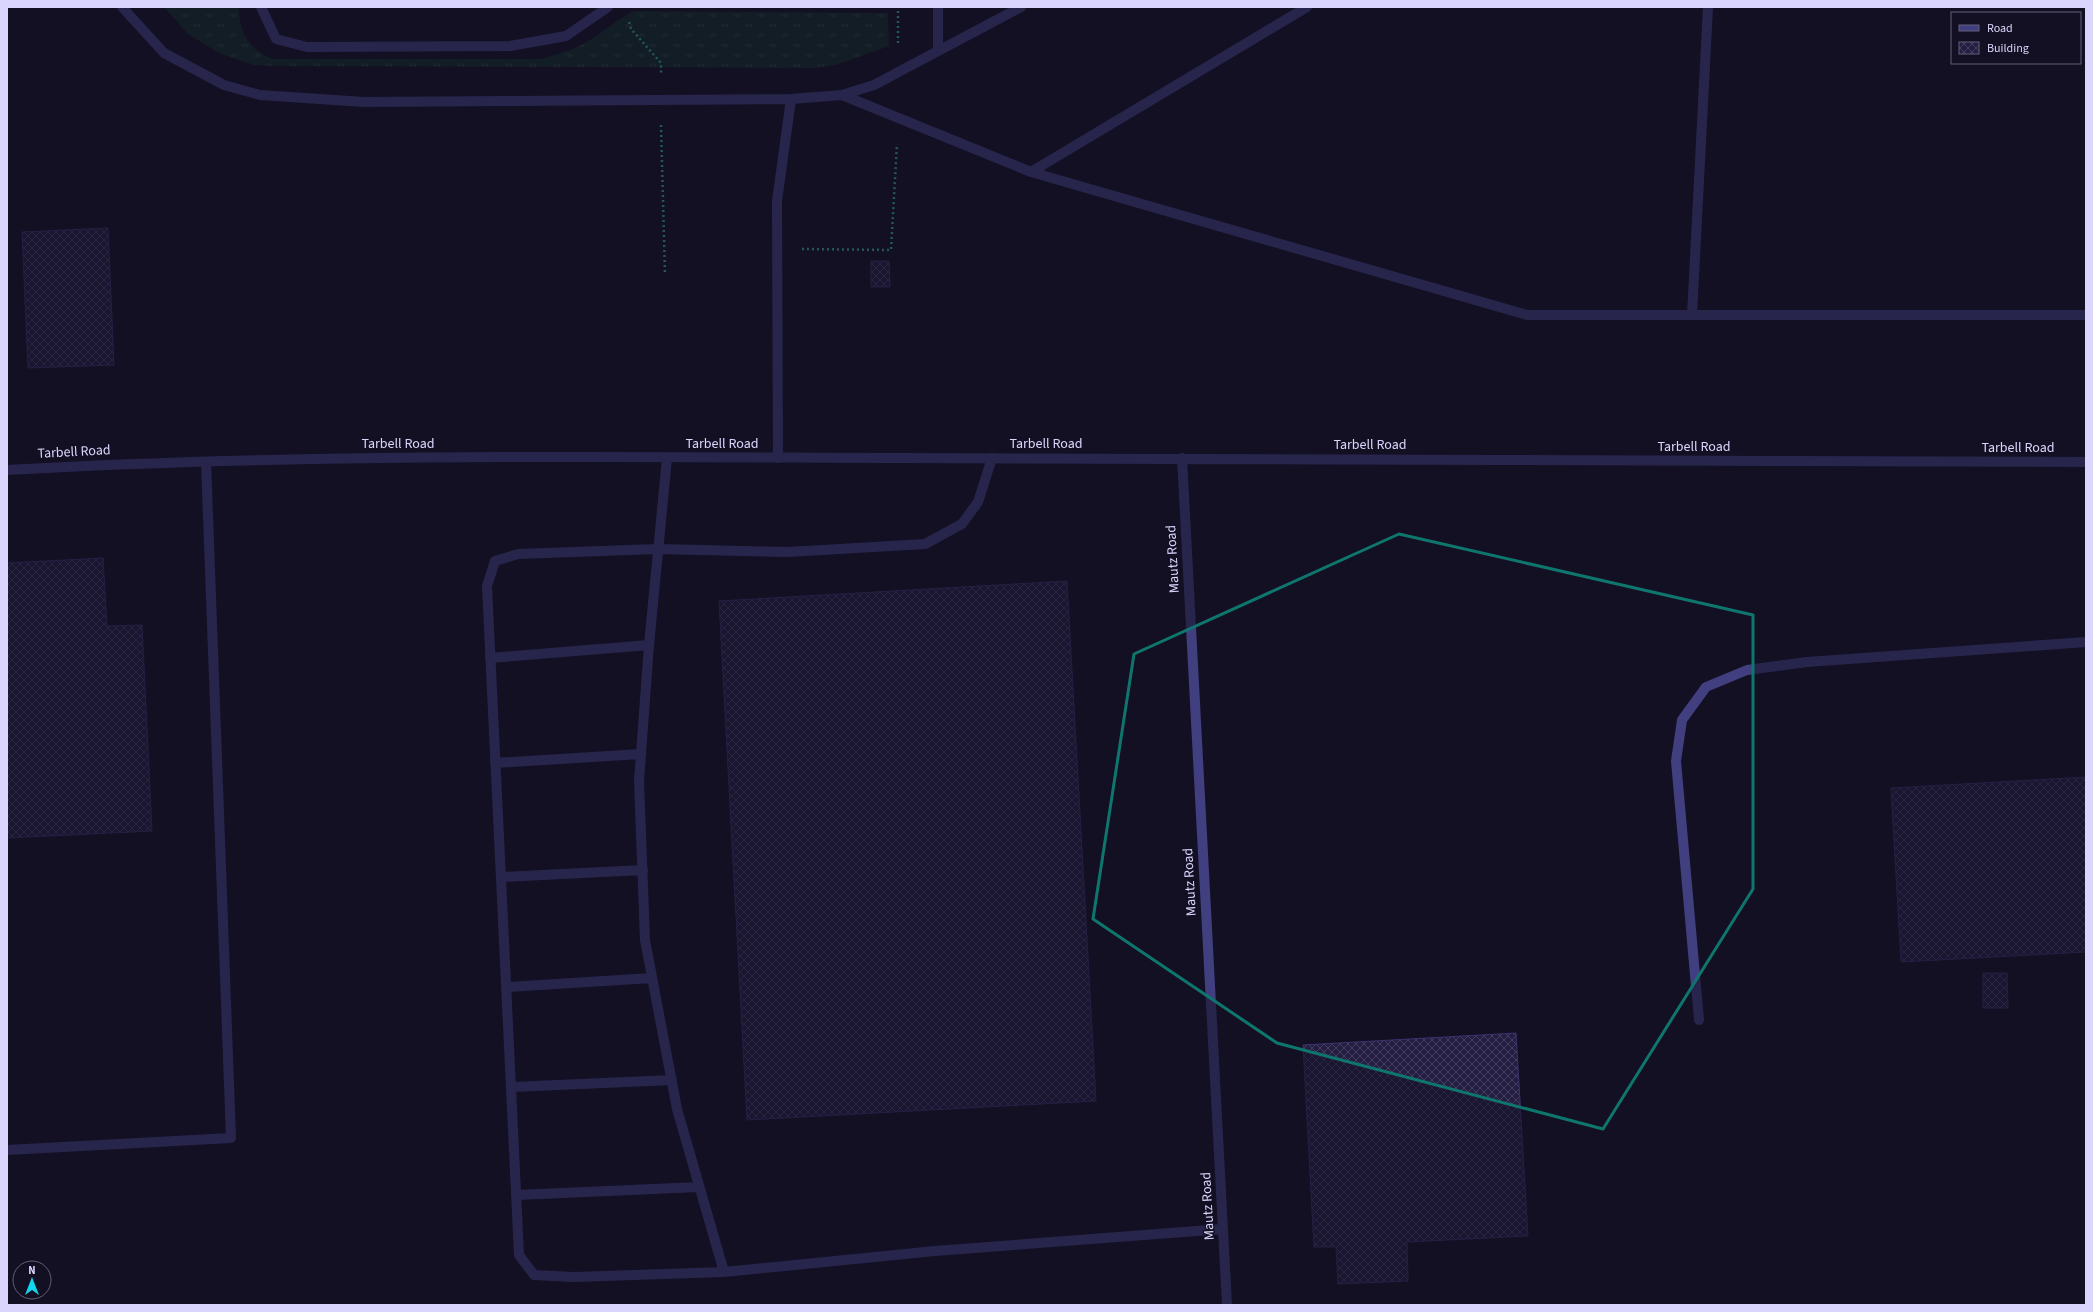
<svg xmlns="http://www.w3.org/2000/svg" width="2093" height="1312" viewBox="0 0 2093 1312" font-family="'Source Sans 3',sans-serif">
  <defs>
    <pattern id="grass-tufts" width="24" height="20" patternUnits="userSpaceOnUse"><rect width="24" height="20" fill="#142d2c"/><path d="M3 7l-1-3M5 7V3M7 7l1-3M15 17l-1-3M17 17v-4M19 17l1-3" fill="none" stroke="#364b4c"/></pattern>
    <pattern id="building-cross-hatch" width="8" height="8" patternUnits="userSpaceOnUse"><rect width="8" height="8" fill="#251e43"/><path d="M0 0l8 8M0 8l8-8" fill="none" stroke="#443e5f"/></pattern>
  </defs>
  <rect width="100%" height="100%" fill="#131023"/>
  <path fill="url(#grass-tufts)" d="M164,7H239C239,32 249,49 272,59H542C560,53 577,49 593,38C608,28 618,19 634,11L888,13L889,46L836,65L814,68L275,66L253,65L219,53L188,34Z"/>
  <path fill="url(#building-cross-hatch)" stroke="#3d316d" d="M108,228L114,365L28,368L22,232Z
    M871,261H889L890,287H871Z
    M103,558L107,626L142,625L152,831L7,838V563Z
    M1067,581L1096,1101L747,1120L719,601Z
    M2086,777V952L1901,962L1891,788Z
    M1983,973H2007L2008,1008H1983Z
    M1516,1033L1528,1236L1407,1242L1408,1281L1338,1284L1336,1247H1314L1303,1045Z"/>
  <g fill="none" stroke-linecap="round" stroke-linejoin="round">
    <path stroke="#38ada5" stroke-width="2.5" stroke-dasharray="2 3" stroke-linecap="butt" d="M629,22L631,29L661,63V74
      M898,43V7
      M661,125L665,274
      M802,249L891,250L897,144"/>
    <path stroke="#413f7f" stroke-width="10" d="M122,7L164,53L224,85L260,95L364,102L791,99L842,95L874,85L1021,7
      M261,7L276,39L307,47L510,46L566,36L608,7
      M938,51V7
      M842,95L1031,172L1307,7
      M1031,172L1527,315H2086
      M1692,315L1708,7
      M667,458L649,645L639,781L645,940L677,1109L724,1272L935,1251L1223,1229
      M778,458L777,201L791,99
      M490,658L649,645
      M495,763L641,754
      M501,877L643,870
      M507,987L652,978
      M1699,1020L1676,761L1682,720L1706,687L1747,670L1807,662L2086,642
      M512,1087L672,1080
      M7,1150L231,1138L206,462
      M517,1195L699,1187
      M724,1272L574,1277L534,1275L519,1255L487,586L495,561L518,554L658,549L788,552L925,544L962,524L978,502L992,458"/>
    <path stroke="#413f7f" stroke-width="10" d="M1182,458L1227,1305
      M7,470C306,453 606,457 905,458C1299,459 1692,461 2086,462"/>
  </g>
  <path d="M0 0H2093V1312H0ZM1399,534L1753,615V889L1603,1129L1277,1043L1093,919L1134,654Z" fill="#131023" fill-opacity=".55" fill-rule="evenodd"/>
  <path fill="none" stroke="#0f766e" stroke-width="3" stroke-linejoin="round" d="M1399,534L1753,615V889L1603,1129L1277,1043L1093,919L1134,654Z"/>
  <g text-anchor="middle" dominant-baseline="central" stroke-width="3" stroke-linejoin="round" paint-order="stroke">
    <g font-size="14" fill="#dad5fc" stroke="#131023">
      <text x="398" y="444">Tarbell Road</text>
      <text x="722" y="444">Tarbell Road</text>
      <text x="1046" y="444">Tarbell Road</text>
      <text x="1370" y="445">Tarbell Road</text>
      <text x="1694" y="447">Tarbell Road</text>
      <text x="2018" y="448">Tarbell Road</text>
      <text transform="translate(74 452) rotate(-3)">Tarbell Road</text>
      <text transform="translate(1173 559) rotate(-93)">Mautz Road</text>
      <text transform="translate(1190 882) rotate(-93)">Mautz Road</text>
      <text transform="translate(1208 1206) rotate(-93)">Mautz Road</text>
    </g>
  </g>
  <rect width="2093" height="1312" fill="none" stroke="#dad5fc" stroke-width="16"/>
  <rect x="1951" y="12" width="130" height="52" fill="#131023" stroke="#635f7a"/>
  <rect x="1959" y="25" width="20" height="6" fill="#413f7f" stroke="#635f7a"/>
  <text x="1987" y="32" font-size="12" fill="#dad5fc">Road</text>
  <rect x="1959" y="42" width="20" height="12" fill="url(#building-cross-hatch)" stroke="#635f7a"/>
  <text x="1987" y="52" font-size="12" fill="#dad5fc">Building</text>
  <g transform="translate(32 1280)"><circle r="19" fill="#131023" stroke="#635f7a"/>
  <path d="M0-3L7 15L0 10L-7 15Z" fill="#12d7ec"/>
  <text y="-6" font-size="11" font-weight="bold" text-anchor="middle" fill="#dad5fc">N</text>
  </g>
</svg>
